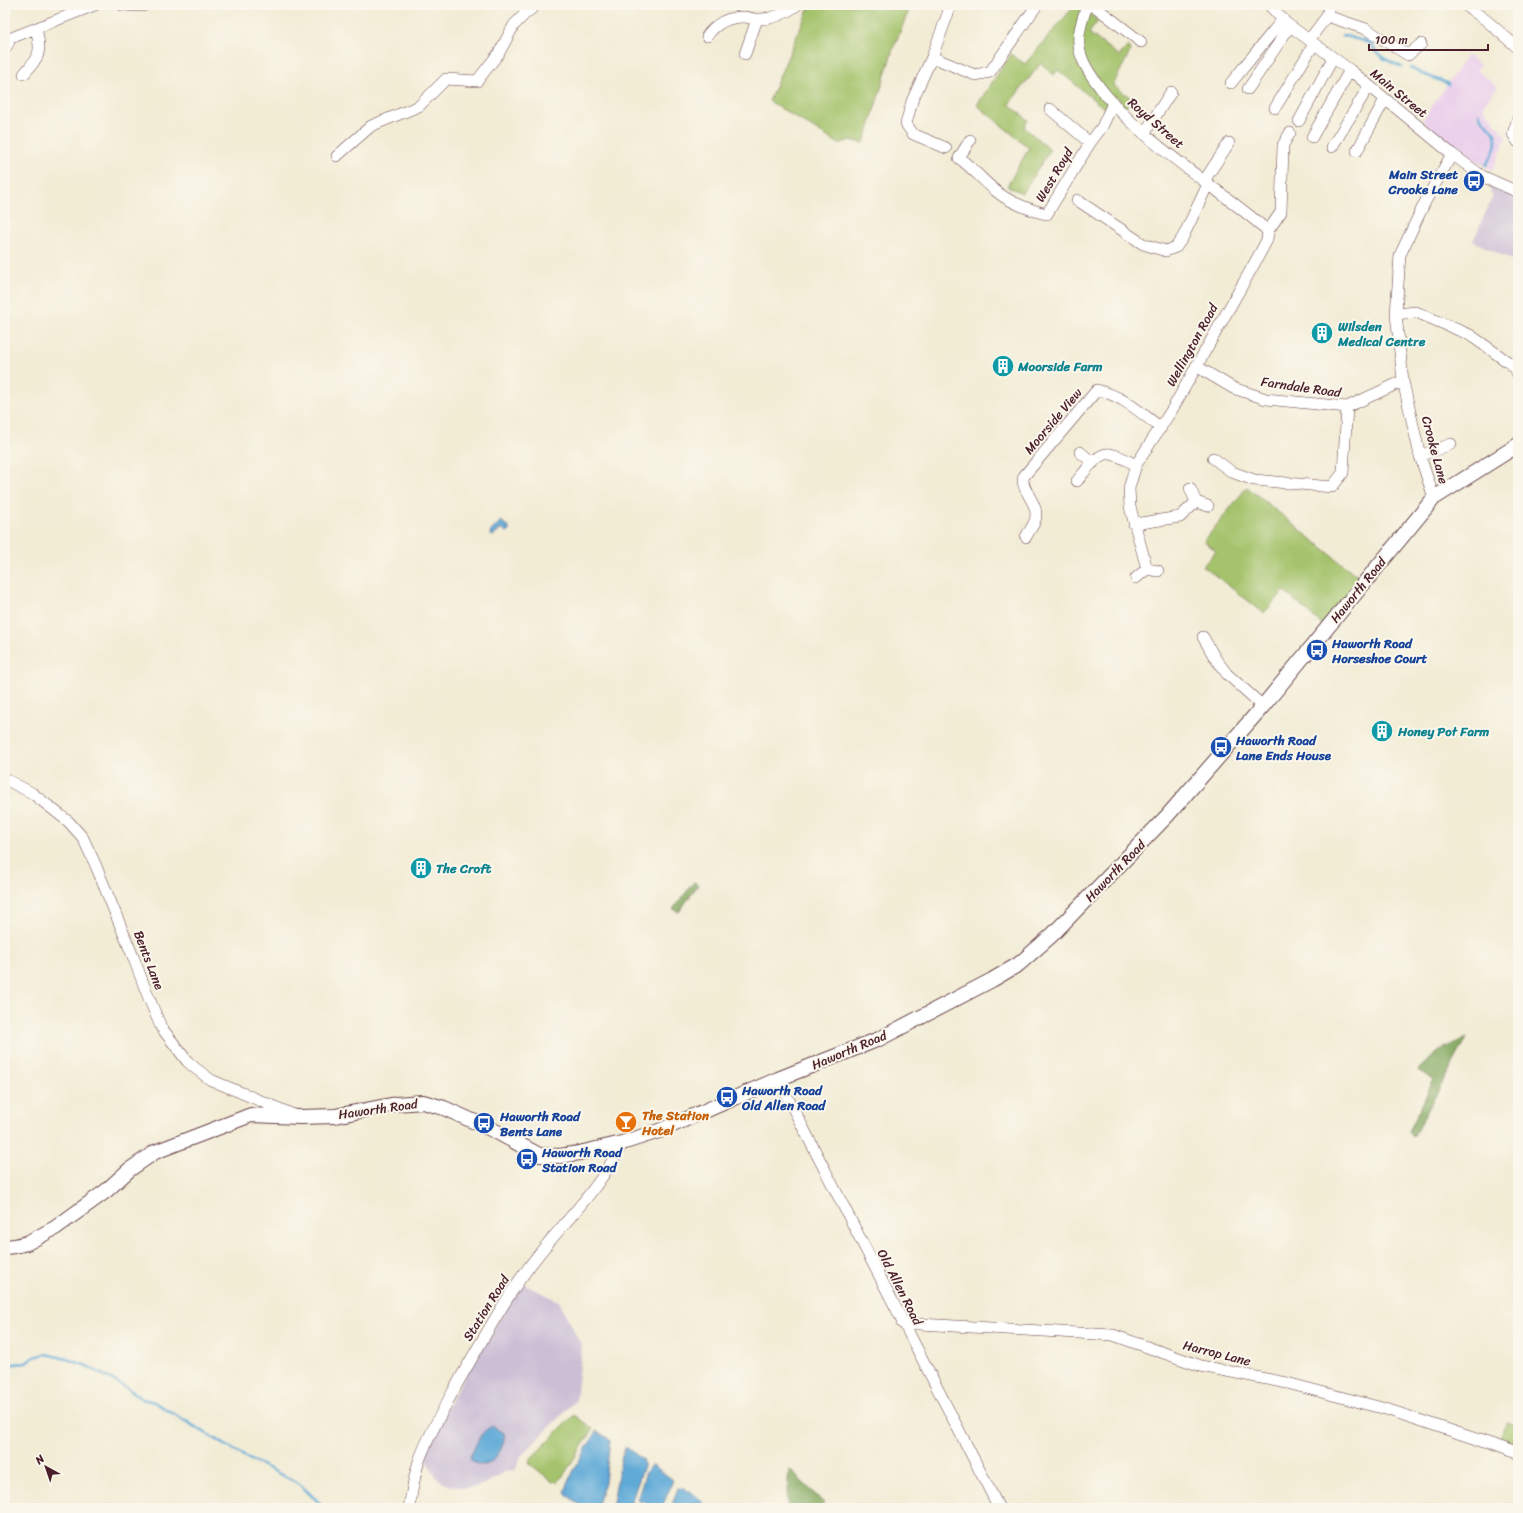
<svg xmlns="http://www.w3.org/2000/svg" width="1523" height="1513" viewBox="0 0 1523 1513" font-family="Sriracha,sans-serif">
  <rect width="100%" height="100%" fill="#fbf7ec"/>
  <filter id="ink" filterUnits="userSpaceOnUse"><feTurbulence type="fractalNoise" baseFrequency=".025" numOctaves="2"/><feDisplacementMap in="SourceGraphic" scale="8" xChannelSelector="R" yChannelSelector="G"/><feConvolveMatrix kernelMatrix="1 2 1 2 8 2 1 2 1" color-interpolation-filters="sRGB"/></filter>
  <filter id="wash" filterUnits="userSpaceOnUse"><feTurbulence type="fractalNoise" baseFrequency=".012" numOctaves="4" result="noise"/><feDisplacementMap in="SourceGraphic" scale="16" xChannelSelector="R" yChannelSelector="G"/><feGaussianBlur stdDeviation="0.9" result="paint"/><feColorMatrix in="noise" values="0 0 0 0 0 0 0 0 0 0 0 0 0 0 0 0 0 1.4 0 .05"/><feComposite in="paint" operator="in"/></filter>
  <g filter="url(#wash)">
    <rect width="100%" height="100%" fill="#f2ecd5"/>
    <path fill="#ebd1eb" d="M1467,55L1480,65L1476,70L1498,87L1484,104V108L1506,137L1500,154L1492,170L1469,157L1422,121Z"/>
    <path fill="#cbbfd5" d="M1488,186L1518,199V263L1473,241L1493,196Z
      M521,1283L559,1301L582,1347L576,1400L521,1456L515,1471L508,1470L495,1478L478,1487L466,1488L451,1486L442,1482L436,1477L426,1460L427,1448L452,1398Z"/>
    <path fill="#a4c36c" stroke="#77714c" d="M810,5H911L893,49L864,143L850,140L839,144L769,101Z
      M1075,5H1080L1098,21L1089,33L1119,56L1128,46L1131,50L1113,85L1131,98L1126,108L1115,95L1106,110L1058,70L1054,75L1041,63L1009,104L1028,120L1024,127L1050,150L1022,193L1007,186L1029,148L977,105L1011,54L1025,64Z
      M1247,487L1361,579L1323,625L1284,591L1264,613L1203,566L1216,551L1204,541Z
      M574,1415L593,1429L563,1476L558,1481L553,1482L530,1464L529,1460Z
      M1508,1422L1518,1427V1438L1510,1442H1498Z"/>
    <path fill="#83a960" stroke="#666446" d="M694,882L698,885L679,912L673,909Z
      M1467,1038L1413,1137L1409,1132L1434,1079L1418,1070L1438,1051Z
      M789,1469L824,1503L821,1508H788L787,1490Z"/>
    <path fill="#60aad8" stroke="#556482" d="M501,521L509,528V531L506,532L502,528L493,536L491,535L490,532Z
      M493,1426L504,1433C506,1449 488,1476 471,1460L470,1457C476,1446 480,1430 493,1426Z
      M597,1431L610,1440L605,1482L597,1507C585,1510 573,1502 565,1492C572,1469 585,1451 597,1431Z
      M625,1448H627L642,1459L644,1466L629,1508H612L621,1459Z
      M650,1466H654L673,1480L662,1507L659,1508L639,1501L638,1497L646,1472Z
      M678,1488C688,1488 703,1499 705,1508H671Z"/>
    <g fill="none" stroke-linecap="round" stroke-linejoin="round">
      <path stroke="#60aad8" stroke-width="2.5" d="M1342,35L1370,43C1378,57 1388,61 1402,67
        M1411,68L1420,73L1449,84
        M1479,114C1482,120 1486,124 1491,128C1502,139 1493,155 1486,165
        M5,1374L6,1369L13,1364L26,1363L34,1357L46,1354L67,1359L87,1366L127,1388L142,1399L154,1402L247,1458L298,1483L325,1508"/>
    </g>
  </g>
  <g filter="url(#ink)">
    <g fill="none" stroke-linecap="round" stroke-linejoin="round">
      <g stroke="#633e44" stroke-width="12">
        <path id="minor" d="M122,5L142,6L146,5
          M1087,5C1082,21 1075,39 1081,55C1085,68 1097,84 1105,94C1151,149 1214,184 1268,231
          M1093,5L1141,42
          M1269,5L1286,23L1350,70L1452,154L1482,176L1518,192
          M1465,5L1487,21L1518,48
          M1327,16L1366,29L1408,55L1421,44
          M707,36C716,23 728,17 744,17C748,17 752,19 756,19C771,20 785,14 797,5
          M1309,40L1327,16L1329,5
          M5,49L11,38L95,5
          M745,54L757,19
          M932,57L975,75L990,72L1037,5
          M24,74C40,55 42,53 36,28
          M1231,83L1283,19
          M1248,89L1290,26
          M1275,108L1314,44
          M1050,109L1090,143
          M1518,118L1513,134L1518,142
          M1299,121L1333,58
          M1144,134L1171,92
          M1312,137L1350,70
          M970,140L959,158C973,168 983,181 996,191C1007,201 1032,211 1047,214L1090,143L1102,127L1113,103
          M1332,147L1369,86
          M946,148L913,134L906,124L912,101L932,57L951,5
          M1357,151L1385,99
          M337,156L371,126L419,106L446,79L477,81L499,53L514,25L524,15L536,5
          M1204,181L1229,143
          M1077,200L1143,244L1166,251L1176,247L1183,237L1208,184
          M1396,314L1416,312L1470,335L1508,362L1515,368L1518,375
          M1196,366L1233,388L1266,399L1347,407L1403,381
          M1080,452L1093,463
          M1420,456L1451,444
          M1213,458L1232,472L1254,480L1332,487L1343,473L1347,407
          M1077,481C1085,472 1097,452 1110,454C1119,455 1128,461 1136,465
          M1190,488L1196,502L1208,506
          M1434,498L1420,456L1403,381L1396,314L1400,255L1426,200L1452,154
          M1134,524L1180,517L1196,502
          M1026,537C1028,532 1032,528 1034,523C1043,504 1018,490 1024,476L1097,390C1123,396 1140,412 1161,428
          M1147,569L1130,507L1129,488L1136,465L1173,408L1253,266L1267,240L1268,231L1281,212L1283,145L1290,133
          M1136,578L1147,569L1158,571
          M1203,637L1215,658L1227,674L1263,706
          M5,779L32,793L69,822L83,838L96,866L134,959L148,996L161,1027L187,1061L195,1068L211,1080L294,1115
          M778,1079L999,1508
          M902,1323L1113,1335L1201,1366L1287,1383L1386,1409L1518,1453
          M409,1508C412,1492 414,1476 419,1461C429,1433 447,1403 461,1377C485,1336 509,1291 539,1254C569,1217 601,1187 622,1143"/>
      </g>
      <g stroke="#633e44" stroke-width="16">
        <path id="major" d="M5,1247L15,1246L27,1243L55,1228L106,1191L129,1170L155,1152L251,1115L300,1117L335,1116L396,1104L423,1102L444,1108L495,1131L539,1155L560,1156L579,1153L622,1143L659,1131L778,1079L879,1039L992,980L1019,964L1052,935L1167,816L1263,706L1434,498L1518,445"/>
      </g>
      <use href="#minor" stroke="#fff" stroke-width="11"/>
      <use href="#major" stroke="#fff" stroke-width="14"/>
    </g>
  </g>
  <defs>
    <g id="bus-disc" transform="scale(1.15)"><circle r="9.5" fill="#1a4fb4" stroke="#fbf7ec"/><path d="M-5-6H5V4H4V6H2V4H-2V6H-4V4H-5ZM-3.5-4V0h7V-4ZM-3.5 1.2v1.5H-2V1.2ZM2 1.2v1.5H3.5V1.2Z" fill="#fff"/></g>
    <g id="building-disc" transform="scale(1.15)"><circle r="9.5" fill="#0f9aa8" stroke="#fbf7ec"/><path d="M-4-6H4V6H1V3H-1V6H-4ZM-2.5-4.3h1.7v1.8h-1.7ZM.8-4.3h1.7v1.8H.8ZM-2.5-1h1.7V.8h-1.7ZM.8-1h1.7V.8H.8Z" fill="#fff"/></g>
    <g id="bar-disc" transform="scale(1.15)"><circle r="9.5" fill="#e8710a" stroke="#fbf7ec"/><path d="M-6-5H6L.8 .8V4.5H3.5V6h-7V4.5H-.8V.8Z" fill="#fff"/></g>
  </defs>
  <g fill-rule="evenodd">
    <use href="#bus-disc" x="1474" y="181"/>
    <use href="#building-disc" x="1322" y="333"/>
    <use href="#building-disc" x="1003" y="366"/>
    <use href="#bus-disc" x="1317" y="650"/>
    <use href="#building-disc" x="1382" y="731"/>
    <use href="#bus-disc" x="1221" y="747"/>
    <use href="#building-disc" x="421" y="868"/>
    <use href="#bus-disc" x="727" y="1097"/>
    <use href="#bar-disc" x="626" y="1122"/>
    <use href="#bus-disc" x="484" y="1123"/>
    <use href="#bus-disc" x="527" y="1159"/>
  </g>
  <g text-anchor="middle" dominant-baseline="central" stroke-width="4" stroke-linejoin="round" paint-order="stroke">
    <g font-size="13" fill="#4a1f2b" stroke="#fbf7ec">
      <text transform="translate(1399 93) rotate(39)">Main Street</text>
      <text transform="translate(1156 123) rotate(41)">Royd Street</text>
      <text transform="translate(1054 175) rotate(-59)">West Royd</text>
      <text transform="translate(1192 345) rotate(-61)">Wellington Road</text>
      <text transform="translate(1301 387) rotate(8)">Farndale Road</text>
      <text transform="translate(1053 421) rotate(-50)">Moorside View</text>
      <text transform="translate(1435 450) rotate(75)">Crooke Lane</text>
      <text transform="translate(1358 590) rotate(-51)">Haworth Road</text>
      <text transform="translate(1115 871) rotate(-46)">Haworth Road</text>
      <text transform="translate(149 960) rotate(69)">Bents Lane</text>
      <text transform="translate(849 1050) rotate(-23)">Haworth Road</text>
      <text transform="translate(378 1109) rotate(-8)">Haworth Road</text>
      <text transform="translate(900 1287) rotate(63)">Old Allen Road</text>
      <text transform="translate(486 1308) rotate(-58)">Station Road</text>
      <text transform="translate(1217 1353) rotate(14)">Harrop Lane</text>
    </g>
    <g font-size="13" font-weight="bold" fill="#164399" stroke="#fbf7ec" text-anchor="start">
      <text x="1458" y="174" text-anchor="end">Main Street<tspan x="1458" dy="15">Crooke Lane</tspan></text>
      <text x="1332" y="643">Haworth Road<tspan x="1332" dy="15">Horseshoe Court</tspan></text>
      <text x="1236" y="740">Haworth Road<tspan x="1236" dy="15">Lane Ends House</tspan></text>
      <text x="742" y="1090">Haworth Road<tspan x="742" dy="15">Old Allen Road</tspan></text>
      <text x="500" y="1116">Haworth Road<tspan x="500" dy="15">Bents Lane</tspan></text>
      <text x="542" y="1152">Haworth Road<tspan x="542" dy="15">Station Road</tspan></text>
    </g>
    <g font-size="13" font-weight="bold" fill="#0d838f" stroke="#fbf7ec" text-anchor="start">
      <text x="1338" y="326">Wilsden<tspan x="1338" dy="15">Medical Centre</tspan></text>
      <text x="1018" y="366">Moorside Farm</text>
      <text x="1398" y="731">Honey Pot Farm</text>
      <text x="436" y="868">The Croft</text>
    </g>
    <g font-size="13" font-weight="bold" fill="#c56008" stroke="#fbf7ec" text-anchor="start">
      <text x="642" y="1115">The Station<tspan x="642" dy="15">Hotel</tspan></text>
    </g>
  </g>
  <rect width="1523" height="1513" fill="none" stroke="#fbf7ec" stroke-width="20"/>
  <g transform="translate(46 1467) rotate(320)" stroke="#fbf7ec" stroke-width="3" paint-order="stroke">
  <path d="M0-3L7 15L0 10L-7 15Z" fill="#4a1f2b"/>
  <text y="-6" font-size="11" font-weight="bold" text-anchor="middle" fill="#4a1f2b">N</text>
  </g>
  <path d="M1369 44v6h119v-6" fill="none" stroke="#4a1f2b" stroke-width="2"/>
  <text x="1375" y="44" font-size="12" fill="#4a1f2b" stroke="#fbf7ec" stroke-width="3" paint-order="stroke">100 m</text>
</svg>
